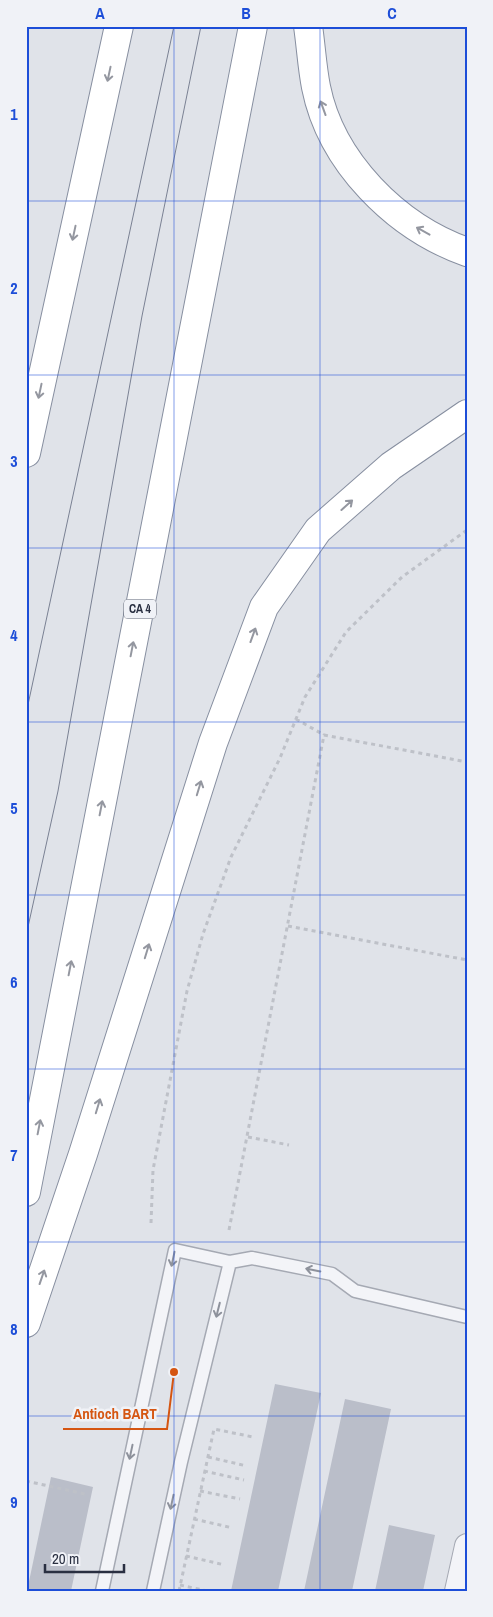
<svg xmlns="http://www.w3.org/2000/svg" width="493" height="1617" viewBox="0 0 493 1617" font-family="'Archivo Narrow',sans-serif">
  <rect width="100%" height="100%" fill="#e0e3e9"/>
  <path fill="#babec9" d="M275,1384L321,1393L278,1591H231Z
    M345,1399L391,1409L352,1591H304Z
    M51,1477L93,1487L71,1591H27Z
    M389,1525L435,1535L423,1591H375Z"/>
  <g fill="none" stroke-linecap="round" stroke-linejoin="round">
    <g stroke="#a5a9b3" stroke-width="15">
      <path id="lane" d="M102,1591L175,1250L230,1262L252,1258L332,1274L355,1291L467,1317
        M153,1591L181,1462L230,1262"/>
    </g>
    <g stroke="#a5a9b3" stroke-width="26">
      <path id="street" d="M457,1591L467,1546"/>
    </g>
    <g stroke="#878fa0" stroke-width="30">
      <path id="highway" d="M308,26C311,46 312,67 316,87C331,162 396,227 467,252
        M26,453L119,26
        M26,1192L253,26
        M26,1323L83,1154L213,743L264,607L318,530L391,466L467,414"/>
    </g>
    <path stroke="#bec1c8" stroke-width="3" stroke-dasharray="4 4" stroke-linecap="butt" d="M296,719L324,735
      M288,926L467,960
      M248,1137L289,1145
      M151,1223L153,1170L187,991L203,934L231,857L280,758L305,697L346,632L402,577L467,530
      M229,1230L324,735L467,762
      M208,1457L247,1466
      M204,1471L244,1480
      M26,1481L85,1494
      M200,1491L240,1499
      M194,1519L233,1528
      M186,1556L225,1565
      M180,1585L207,1591
      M179,1591L214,1429L253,1437"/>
    <use href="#lane" stroke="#f3f4f8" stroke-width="12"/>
    <use href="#street" stroke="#f3f4f8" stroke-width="24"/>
    <use href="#highway" stroke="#fff" stroke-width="28"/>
    <path stroke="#7a8193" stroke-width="1" d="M26,714L174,26
      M26,936L58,791L142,316L201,26"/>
  </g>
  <defs><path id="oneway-shaft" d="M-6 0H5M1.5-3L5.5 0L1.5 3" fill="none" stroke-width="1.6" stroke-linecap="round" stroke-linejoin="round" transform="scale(1.25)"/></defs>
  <g stroke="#9497a0">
    <use href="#oneway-shaft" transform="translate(109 74) rotate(102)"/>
    <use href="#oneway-shaft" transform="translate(323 108) rotate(-110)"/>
    <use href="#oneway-shaft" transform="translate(423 231) rotate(-151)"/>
    <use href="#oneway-shaft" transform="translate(74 233) rotate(102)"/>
    <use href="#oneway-shaft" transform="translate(40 391) rotate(102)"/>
    <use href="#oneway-shaft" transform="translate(347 505) rotate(-42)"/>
    <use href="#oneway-shaft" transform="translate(253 635) rotate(-70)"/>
    <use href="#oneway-shaft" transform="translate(132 649) rotate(-79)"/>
    <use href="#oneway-shaft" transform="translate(199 788) rotate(-73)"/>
    <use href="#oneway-shaft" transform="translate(101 808) rotate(-79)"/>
    <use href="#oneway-shaft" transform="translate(147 951) rotate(-73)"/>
    <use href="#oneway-shaft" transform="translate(70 968) rotate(-79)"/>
    <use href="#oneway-shaft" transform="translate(98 1106) rotate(-73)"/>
    <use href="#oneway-shaft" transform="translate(39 1127) rotate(-79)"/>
    <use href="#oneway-shaft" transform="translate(42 1277) rotate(-71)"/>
  </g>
  <g stroke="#8e929c">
    <use href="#oneway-shaft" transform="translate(173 1259) rotate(102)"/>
    <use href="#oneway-shaft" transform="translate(313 1270) rotate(-169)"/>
    <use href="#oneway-shaft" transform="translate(218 1310) rotate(104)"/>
    <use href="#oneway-shaft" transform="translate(131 1452) rotate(102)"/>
    <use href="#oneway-shaft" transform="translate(172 1502) rotate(102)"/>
  </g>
  <path fill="none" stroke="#1d4ed8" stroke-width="1" stroke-opacity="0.55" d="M174,26V1591M320,26V1591M26,201H467M26,375H467M26,548H467M26,722H467M26,895H467M26,1069H467M26,1242H467M26,1416H467"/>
  <g text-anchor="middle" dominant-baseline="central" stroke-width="5" stroke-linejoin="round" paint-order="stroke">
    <rect fill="#f0f2f7" stroke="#656a78" stroke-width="1" x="124" y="599.5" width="32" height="19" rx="4"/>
    <g font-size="12" font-weight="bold" fill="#292f41">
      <text x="140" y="609">CA 4</text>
    </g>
  </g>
  <path fill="none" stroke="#d55511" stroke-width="2" d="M174 1372L167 1429H63"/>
  <circle fill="#d55511" stroke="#f0f2f7" stroke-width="2" cx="174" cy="1372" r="5"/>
  <g font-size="15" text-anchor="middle" font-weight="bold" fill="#d55511" stroke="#f0f2f7" stroke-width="5" stroke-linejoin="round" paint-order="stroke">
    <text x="115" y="1419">Antioch BART</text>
  </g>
  <rect width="493" height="1617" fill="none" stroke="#f0f2f7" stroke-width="55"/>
  <path d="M45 1564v8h79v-8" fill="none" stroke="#292f41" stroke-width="2.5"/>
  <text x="52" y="1564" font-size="15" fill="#292f41" stroke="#f0f2f7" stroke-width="4" paint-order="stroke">20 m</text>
  <rect x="28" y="28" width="438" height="1562" fill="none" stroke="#1d4ed8" stroke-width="2"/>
  <g font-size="16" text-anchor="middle" font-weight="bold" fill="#1d4ed8">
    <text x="100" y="19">A</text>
    <text x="246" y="19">B</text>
    <text x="392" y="19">C</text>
    <text x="14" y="120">1</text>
    <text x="14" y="294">2</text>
    <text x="14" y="467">3</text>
    <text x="14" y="641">4</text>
    <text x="14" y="814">5</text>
    <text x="14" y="988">6</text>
    <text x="14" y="1161">7</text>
    <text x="14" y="1335">8</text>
    <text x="14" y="1508">9</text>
  </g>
</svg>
